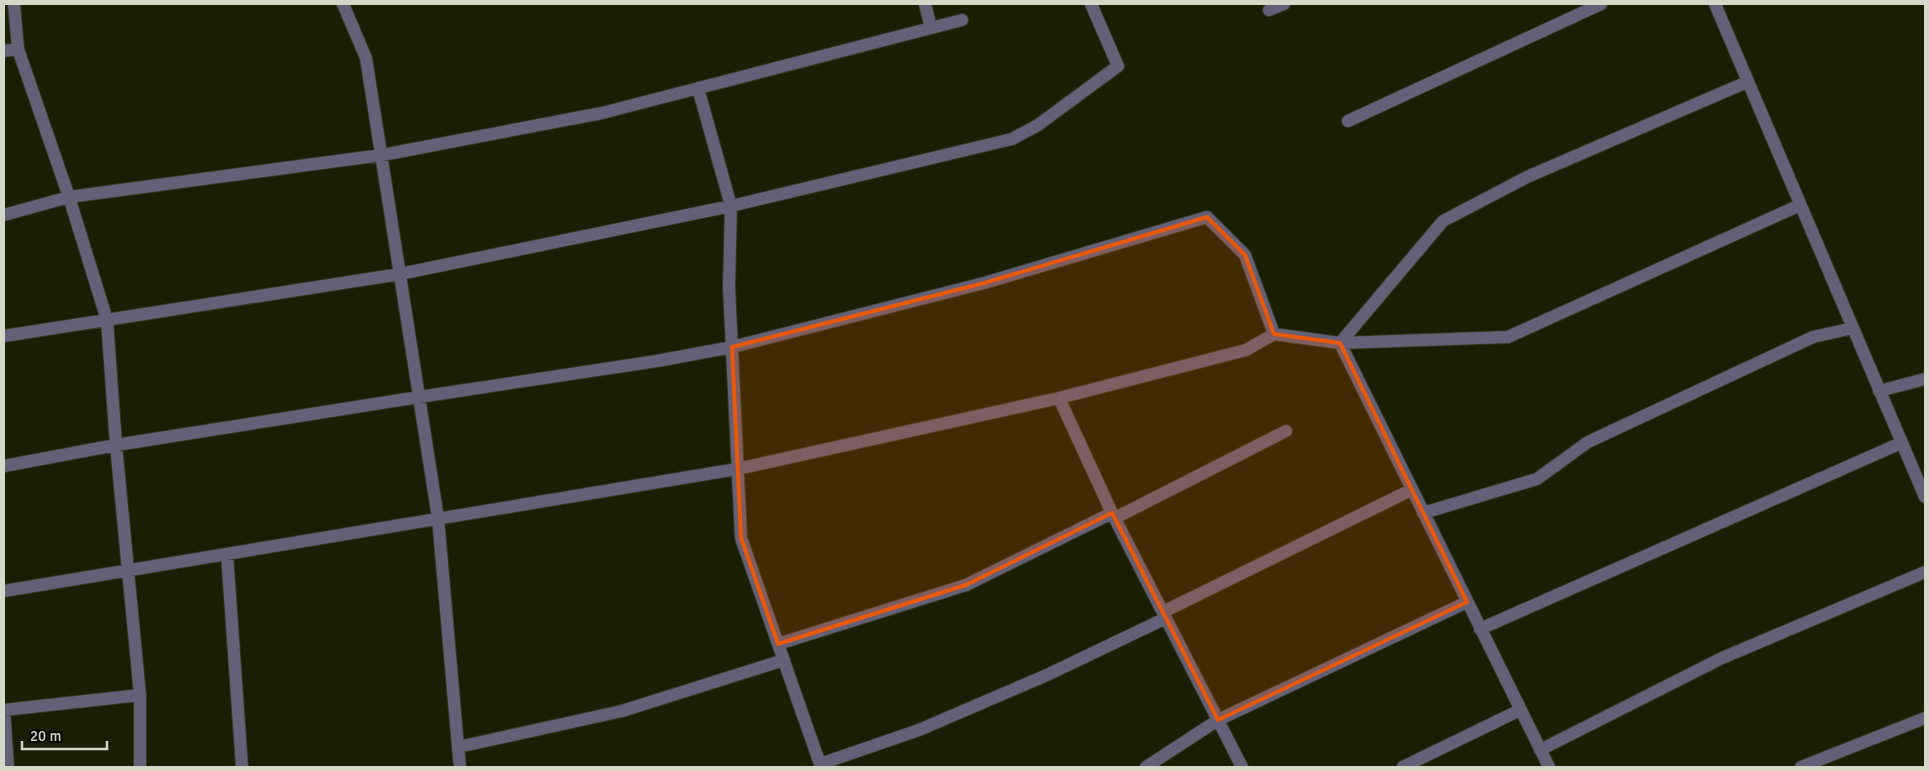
<svg xmlns="http://www.w3.org/2000/svg" width="1929" height="771" viewBox="0 0 1929 771" font-family="Signika,sans-serif">
  <rect width="100%" height="100%" fill="#1a1e03"/>
  <g fill="none" stroke-linecap="round" stroke-linejoin="round">
    <g stroke="#34381e" stroke-width="14">
      <path id="minor" d="M14,4L18,49L69,197L107,320L116,445L140,695V767
        M343,4L366,58L438,518L458,747L622,711L784,660
        M925,4L931,28
        M1715,4L1925,497
        M1269,10L1284,4
        M4,51L18,49
        M698,88L731,206L729,287L741,538L821,767
        M1348,121L1601,4
        M4,215L69,197L382,155L602,113L962,20
        M4,336L400,274L731,206L1012,139L1038,125L1118,66L1091,4
        M1879,391L1925,379
        M1059,398L1112,513
        M4,466L116,445L419,397L657,361L732,347L984,283L1207,217L1245,255L1274,334
        M1423,513L1537,479L1588,442L1813,337L1853,328
        M1115,518L1286,431
        M227,554L242,767
        M4,591L737,469L1059,398L1246,350L1274,334L1340,343L1508,337L1800,205
        M1163,612L1411,490
        M1480,629L1901,443
        M778,644L966,585L1112,513L1242,767
        M458,747L460,767
        M1540,750L1722,658L1925,572
        M820,764L919,730L1047,675L1166,618
        M8,767L4,710L140,695
        M1146,767L1218,720L1467,602
        M1403,767L1520,710
        M1549,767L1340,343L1443,221L1527,177L1747,82
        M1801,767L1925,718"/>
    </g>
    <use href="#minor" stroke="#646078" stroke-width="12"/>
  </g>
  <path fill="#e8590c" fill-opacity="0.2" stroke="#e8590c" stroke-width="4" stroke-linejoin="round" d="M1207,217L1245,255L1274,334L1340,343L1467,602L1218,720L1112,513L966,585L778,644L741,538L732,347L984,283Z"/>
  <rect width="1929" height="771" fill="none" stroke="#d4d8c7" stroke-width="10"/>
  <path d="M22 741v8h85v-8" fill="none" stroke="#d4d8c7" stroke-width="2.5"/>
  <text x="30" y="741" font-size="15" fill="#d4d8c7" stroke="#060701" stroke-width="4" paint-order="stroke">20 m</text>
</svg>
